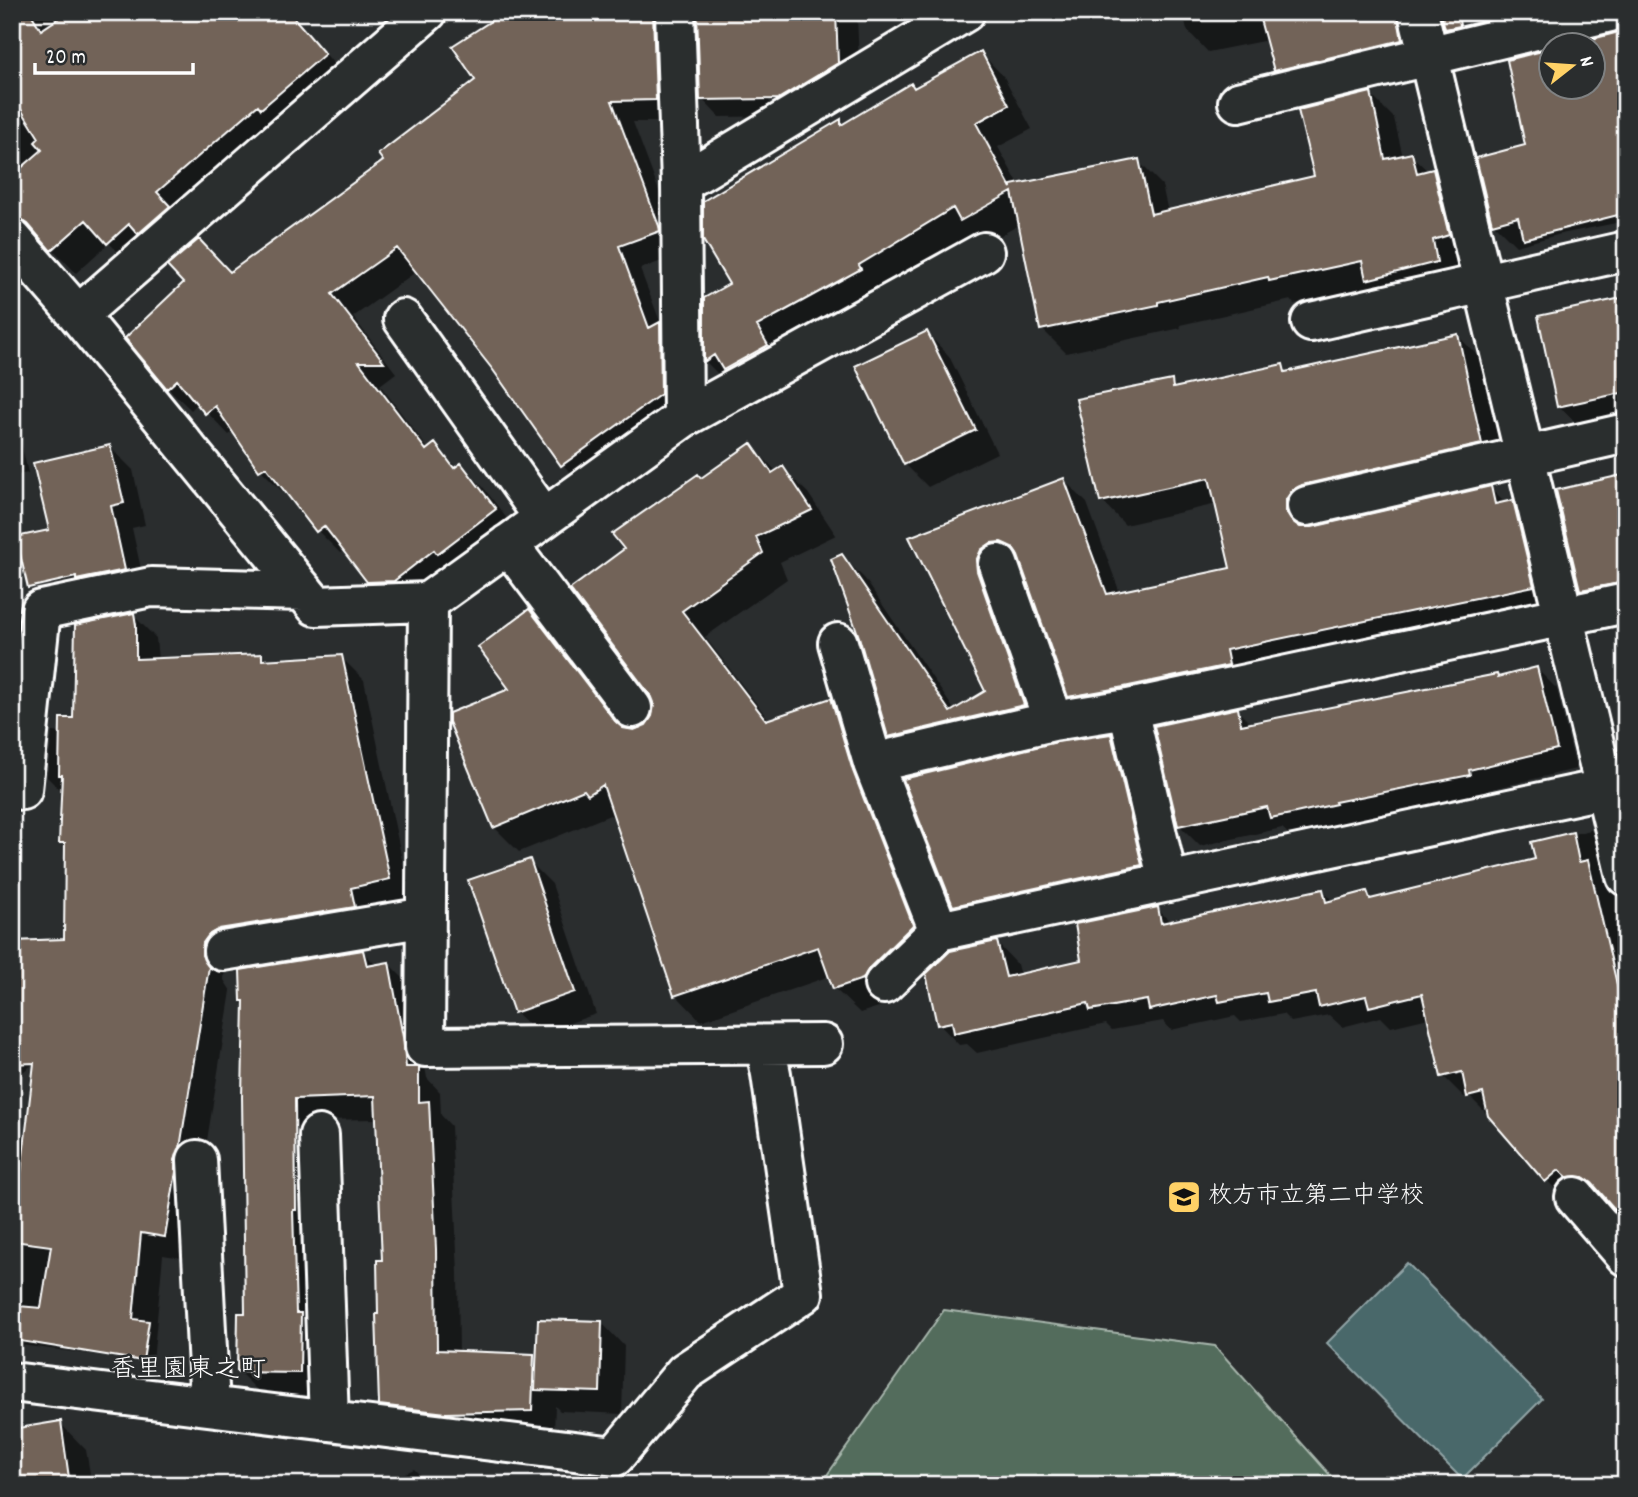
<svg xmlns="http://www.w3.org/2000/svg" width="1638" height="1497" viewBox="0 0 1638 1497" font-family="Dekko,'Klee One',sans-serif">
  <rect width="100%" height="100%" fill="#2a2d2e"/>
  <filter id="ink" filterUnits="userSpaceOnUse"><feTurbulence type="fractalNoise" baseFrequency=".0143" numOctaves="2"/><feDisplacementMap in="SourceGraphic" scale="14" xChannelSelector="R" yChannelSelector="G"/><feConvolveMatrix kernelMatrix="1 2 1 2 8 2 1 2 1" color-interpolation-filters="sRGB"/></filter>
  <g filter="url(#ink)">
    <path fill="#526c5b" stroke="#a8b6ad" stroke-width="2" d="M944,1310L1215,1346L1339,1485H820Z"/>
    <path fill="#48676a" stroke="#91a4a6" stroke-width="2" d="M1407,1263L1542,1399L1462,1479L1327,1343Z"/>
    <path fill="#0007" d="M12,12H290L346,78L132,266L109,243L76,273L46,242L38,240L12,215Z
      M508,12H654L676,34L678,122H633L681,250V254L640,269L661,324L682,346L683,417L585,487L563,465L494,369L417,271L353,317L396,373L380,385L429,450L435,445L457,468L461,465L483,487L517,532L391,604L368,581L345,550L340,553L318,531L286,490L283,492L261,470L234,431L229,435L198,403L191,410L168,388L127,338L231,274L386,161L477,81Z
      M757,12H877L882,20L857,16L860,85L812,115L789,92Z
      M1183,12H1396L1407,65L1297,91L1276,70L1268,40L1208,52L1187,30Z
      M1477,12H1571L1504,43L1481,20Z
      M717,29L780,116L719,117L702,99Z
      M1550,51V88H1592L1626,59V221L1561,234L1516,246L1493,223L1527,146L1509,61Z
      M981,53L1004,77L1032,129L998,147L1019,185L1138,161L1162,185L1168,212L1316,177L1370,94L1394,118L1403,157L1411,155L1429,172L1433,171L1456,194L1472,259L1455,263L1460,285L1391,303L1375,286L1294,304L1291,300L1180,325L1181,328L1066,353L1042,329L1021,224L985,244L974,232L729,385L706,362V299L732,284L840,122L844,125L899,98Z
      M1626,297V419L1582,429L1559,406L1617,299Z
      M927,333L949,356L997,453L928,487L905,464Z
      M1458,336L1481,359L1504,466L1309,523V529L1490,488L1505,503L1512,502L1535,525L1556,608L1092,719L1069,696L1023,565L1015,566L1046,728L913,759L890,736L842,556L865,579L955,711L987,692L911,538L1064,480L1087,503L1120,593L1232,569L1217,504L1125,525L1102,501L1171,382L1178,389L1282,366L1289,373Z
      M12,401L28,473L12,476Z
      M751,445L777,472L782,468L808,493L836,535L780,562L787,579L705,637L770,721L831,700L856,725L938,951L894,993L888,1004L860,1013L834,988L830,976L701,1021L676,995L616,819L610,815L519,852L494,827L512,690L529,611L554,636L626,730L636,731L646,727L654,717L655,704L626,549L702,480Z
      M110,447L133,470L145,525L132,528L146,592L52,610L30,587L51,531Z
      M1626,476V600L1597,606L1581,590Z
      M133,615L156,638L158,660L261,655L268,662L341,657L364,680L411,902L225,966L224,980L231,991L188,1259L163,1255L153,1362L12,1344V1164L24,1165L36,1062L12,1080V943L66,941V848L61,842L63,793L47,777L52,732L62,733L75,720Z
      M1537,669L1557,689L1576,769L1488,790L1490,795L1355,822V824L1292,837L1282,828L1200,846L1179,825L1237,710L1251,724L1499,678Z
      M1111,736L1126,751L1156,880L970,920L954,905Z
      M1591,830L1612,850L1624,899H1626V1220L1605,1197L1566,1201L1490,1117L1469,1096L1464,1097L1443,1076L1429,1018L1391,1027L1381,1017L1342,1027L1329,1015L1291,1022L1283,1014L1241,1022L1235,1016L1171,1030L1163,1021L1112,1030L1106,1024L977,1053L967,1044L959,1045L939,1024L997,943L1017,964L1020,976L1083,961L1157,909L1171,922L1323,891L1334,902L1366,893L1374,900L1537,860L1533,843Z
      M529,861L552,884L596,1014L538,1034L515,1012Z
      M363,952L377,966L389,964L411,986L427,1078L440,1092L441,1115L451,1126L458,1273L459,1353L533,1356L538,1361L602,1323L624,1346L622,1414L560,1411L555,1406L554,1433L404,1427L381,1404L384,1261L378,1119L317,1120L322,1395L261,1394L238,1371L246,1315L245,1003L242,1000Z
      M60,1423L86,1450L92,1485H12Z
      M414,1469L430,1485H381Z
      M152,1474L163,1485H92Z
      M201,1475L209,1484L227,1475L237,1485H181Z
      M561,1479L566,1485H535Z"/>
    <path fill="#726458" stroke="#fff" stroke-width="2" d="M12,12H30L41,30L68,12H289L325,54L261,109L258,105L157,192L170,206L138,234L129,224L107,244L86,220L51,251L28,224L20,219L12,218V176L42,150L35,142L39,138L12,95Z
      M505,12H653L656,100L612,101L659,226L660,231L619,246L649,328L660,322L661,394L561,466L493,370L397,248L332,294L384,362H359L426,450L435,443L454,468L461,463L496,509L437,554L434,550L394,581L367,582L324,526L316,532L266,467L259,471L215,406L205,414L177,380L167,389L125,338L183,283L167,266L199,239L230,272L383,161L378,154L475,80L452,46Z
      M697,12H836L838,63L778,99L700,100Z
      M1258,12H1397L1402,40L1274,71Z
      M1441,12H1458L1460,26L1445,29Z
      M1626,27V213L1523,239L1518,217L1492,224L1476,158L1525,145L1507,60L1550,49V88H1592V46H1565L1615,33Z
      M981,51L1009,105L976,123L1011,188V185L1139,159L1151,214L1314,176L1298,110L1371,92L1385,159L1412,153L1417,173L1433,169L1449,235L1433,240L1437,262L1366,280L1362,261L1269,281L1268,277L1158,302V305L1040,330L1012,192L960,221L953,208L859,265L861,269L757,326L768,345L723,370L714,355L704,362V298L729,284L703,240V201L841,119V125L911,83L914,88Z
      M1626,297V392L1557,407L1538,316Z
      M927,331L976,430L904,465L855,366Z
      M1458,334L1482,444L1302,485L1293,490L1286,499V512L1291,520L1300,527H1312L1491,486L1495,504L1513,500L1534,586L1226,650L1229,665L1124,687L1068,697L1018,556L1012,547L1001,542L991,543L981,550L976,561L977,571L1024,705L888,737L859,637L831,559L842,554L950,712L985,691L909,537L1064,478L1107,594L1230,568L1209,478L1100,502L1076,399L1172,380L1173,388L1283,364L1285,372Z
      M751,443L772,473L783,466L812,510L756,537L763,553L682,611L766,720L831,698L853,771L913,925L869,968L863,979L833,989L818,947L674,996L603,785L588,795L584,790L493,828L449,722V713L509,689L478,647L529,609L615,721L623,728L634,730L646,725L652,716L654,705L650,695L570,589L624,549L612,534L698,474L701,478Z
      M110,445L124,503L111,506L125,570L76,580V577L28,588L16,537L49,530L33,463Z
      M1626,474V582L1580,590L1556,490Z
      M134,613L136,625V659L262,654V660L342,655L390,879L351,888L355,907L219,929L210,934L203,943L202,955L209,967L180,1148L175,1160L176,1172L165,1237L141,1233L133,1319L149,1321L143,1361L14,1340L19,1306L41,1308L51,1246L13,1241L34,1063L12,1064V941L64,939L65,843H59L62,775H59L60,718H73L75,625Z
      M1537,667L1557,749L1469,770L1470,775L1335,802L1336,804L1291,814L1270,818L1267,807L1178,826L1154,726L1238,708L1241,725L1497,674L1498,677Z
      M1111,734L1142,865L953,906L903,779L1057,742Z
      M1573,832L1579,862L1588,860L1626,1023V1222L1592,1183L1583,1177H1567L1559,1170L1545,1182L1488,1116L1483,1093L1467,1097L1462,1072L1441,1077L1422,994L1369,1007L1366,996L1319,1007L1316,993L1268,1002L1266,993L1219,1002L1217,995L1149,1010L1147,1000L1090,1010L1088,1003L954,1033L952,1022L937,1025L926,974L950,951L997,941L1006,977L1081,960L1075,924L1158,907L1161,923L1323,889L1326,902L1367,891L1370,899L1535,859L1531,842Z
      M530,859L575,992L514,1013L468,880Z
      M363,950L367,966L389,962L403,1037L406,1067H419V1102L429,1101L436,1249L437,1350L534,1354L532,1411L446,1413L379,1405L376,1314H378L377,1260H382L375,1096L295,1099L296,1210H293L296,1313H301L300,1373L237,1372L238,1313H245L242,1097L244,1001H241L240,970Z
      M538,1319L602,1321L600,1392L535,1390Z
      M61,1421L70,1485H12V1429Z"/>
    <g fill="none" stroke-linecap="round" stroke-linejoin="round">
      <g stroke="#fff" stroke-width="44">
        <path id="minor" d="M675,12L681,183L683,418
          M1418,12L1626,876
          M1238,102L1610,12
          M681,183L965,12
          M12,239L78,315L316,606L428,602
          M78,315L427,12
          M403,319L544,518
          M1311,322L1626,251
          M1307,506L1626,433
          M508,544L632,708
          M998,564L1053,721
          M838,643L873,763L939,931L1626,784
          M1128,709L1168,882
          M873,763L1053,721L1128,709L1626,603
          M22,790L41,610L151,587L304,591
          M223,951L426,917
          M884,984L939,931
          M823,1044L425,1047L428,602L683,418L984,252
          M319,1135L329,1421
          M197,1160L210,1406
          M1575,1197L1626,1256
          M12,1382L615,1456L685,1372L803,1294L771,1074L765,1045"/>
      </g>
      <use href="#minor" stroke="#2a2d2e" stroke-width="38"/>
    </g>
  </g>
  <defs>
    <g id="school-square" transform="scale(1.75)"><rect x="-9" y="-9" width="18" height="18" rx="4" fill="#ffd166" stroke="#2a2d2e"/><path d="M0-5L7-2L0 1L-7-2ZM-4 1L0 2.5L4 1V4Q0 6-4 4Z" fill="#111"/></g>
  </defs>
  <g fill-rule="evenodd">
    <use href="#school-square" x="1184" y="1197"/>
  </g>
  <g text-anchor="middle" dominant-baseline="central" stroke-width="5" stroke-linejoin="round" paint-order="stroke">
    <g font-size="24" fill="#fff" stroke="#2a2d2e" text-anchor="start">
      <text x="1208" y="1197">枚方市立第二中学校</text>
    </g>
    <g font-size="26" fill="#fff" stroke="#2a2d2e">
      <text x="188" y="1370">香里園東之町</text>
    </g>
  </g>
  <rect width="1638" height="1497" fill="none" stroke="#2a2d2e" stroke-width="42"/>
  <rect x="21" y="21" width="1596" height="1455" fill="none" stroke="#fff" stroke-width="2.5" filter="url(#ink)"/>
  <g transform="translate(1572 66) rotate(73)"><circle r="33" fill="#2a2d2e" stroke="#7f8182" stroke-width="2"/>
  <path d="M0-5L12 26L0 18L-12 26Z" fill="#ffd166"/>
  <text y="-10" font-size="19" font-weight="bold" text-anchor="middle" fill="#ffffff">N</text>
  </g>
  <path d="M35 63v10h158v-10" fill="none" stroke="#ffffff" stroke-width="3.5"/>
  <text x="46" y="63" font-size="21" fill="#ffffff" stroke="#2a2d2e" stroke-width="5" paint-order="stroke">20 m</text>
</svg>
